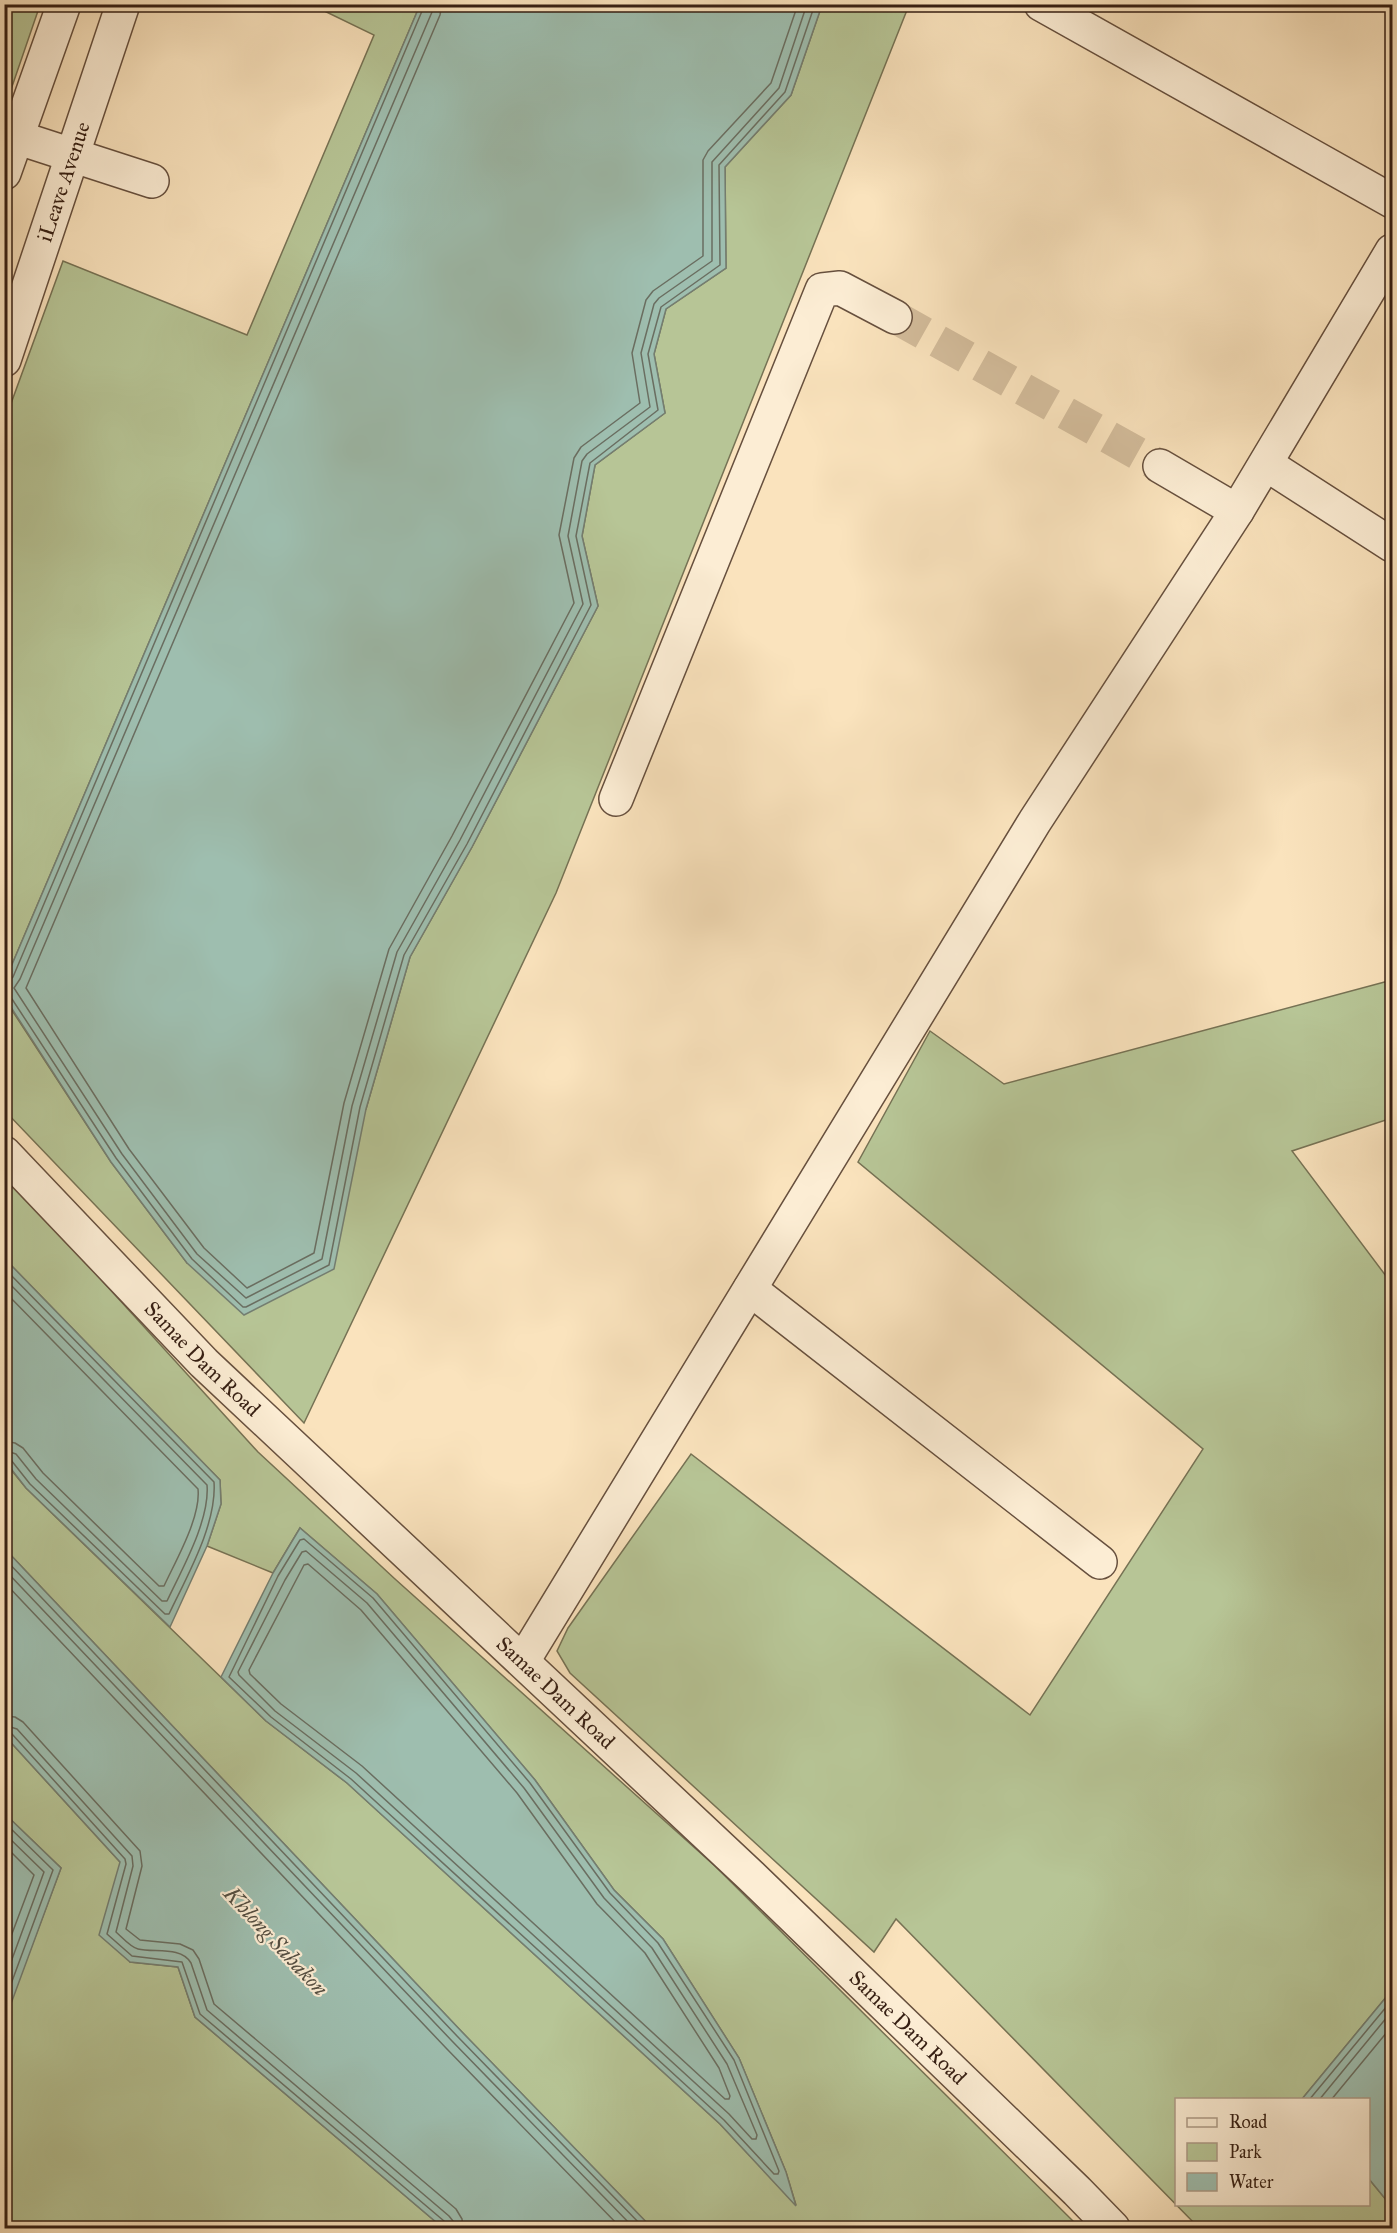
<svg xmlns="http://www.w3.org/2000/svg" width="1397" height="2233" viewBox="0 0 1397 2233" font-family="'IM FELL Great Primer',serif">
  <rect width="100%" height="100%" fill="#fae3bd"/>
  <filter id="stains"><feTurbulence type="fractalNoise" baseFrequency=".00333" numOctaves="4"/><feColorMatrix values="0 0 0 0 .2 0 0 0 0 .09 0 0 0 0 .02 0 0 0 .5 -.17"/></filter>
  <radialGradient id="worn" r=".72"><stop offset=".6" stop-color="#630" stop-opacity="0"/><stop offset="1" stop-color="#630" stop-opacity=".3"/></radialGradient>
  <path fill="#b7c596" stroke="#767254" stroke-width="1.5" d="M5,4L40,5L5,107L4,5Z
    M312,5H420L5,981V420L63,261L247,335L374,35Z
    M822,5H909L556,893L304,1423L5,1111L4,998L111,1162L187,1263L366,1109L410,957L472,847L598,606L582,536L595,465L665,413L654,354L666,309L726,268L725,167L791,95Z
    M1392,980V1118L1292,1151L1392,1284V1990L1302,2099L1176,2100V2204H1368L1369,2179L1392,2207V2228H1199L896,1919L874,1952L570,1673L557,1651L568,1628L691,1454L1030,1715L1203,1449L858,1162L930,1031L1004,1084Z
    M5,1174L258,1452L395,1579L715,1866L1080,2228H652L462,2032L5,1549L4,1461L26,1488L266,1721L347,1783L720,2124L796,2205L786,2172L739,2058L663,1939L614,1890L535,1780L377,1594L300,1528L273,1573L207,1546L221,1504L220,1480L5,1259Z
    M5,1736L120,1862L130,1962L178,1967L195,2017L443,2228H5L4,2020L61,1868L5,1814Z"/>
  <path fill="#9ebeaf" stroke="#747e71" stroke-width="1.5" d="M420,5H822L791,95L725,167L726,268L666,309L654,354L665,413L595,465L582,536L598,606L472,847L410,957L366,1109L334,1269L244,1315L187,1263L111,1162L5,998V981Z
    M5,1259L220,1480L221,1504L207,1546L170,1627L26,1488L5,1461Z
    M300,1528L377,1594L535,1780L614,1890L663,1939L739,2058L786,2172L796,2206L720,2124L347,1783L266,1721L221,1677L273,1573Z
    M5,1549L462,2032L652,2228H443L195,2017L178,1967L130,1962L99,1935L120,1862L5,1736Z
    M5,1814L61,1868L5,2020Z
    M1392,1990V2207L1369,2179L1368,2100L1302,2099Z"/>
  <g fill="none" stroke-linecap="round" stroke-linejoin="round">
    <path stroke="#6a6e61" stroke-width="1.5" d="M433,4L432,12L20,979L14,988L122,1154L197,1254L246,1298L322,1259L352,1106L397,952L460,840L583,604L568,536L582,461L587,454L650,407L641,353L654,304L659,298L712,261V162L779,88L807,4
      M442,4L440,15L26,988L129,1149L204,1248L247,1288L314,1253L344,1103L389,949L452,836L574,603L559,535L574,458L581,447L640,403L632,353L646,300L653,291L703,256V160L708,151L771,83L798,4
      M4,981L10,980L13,977L425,4
      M4,996L12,999L116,1158L192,1259L243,1307H246L329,1265L360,1107L404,955L467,844L591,605L576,536L590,463L658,410L648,354L661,307L720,265L719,165L785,92L815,4
      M4,1268L214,1482C217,1524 187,1576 169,1614H165L30,1484L11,1460L4,1458
      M4,1278L207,1485C210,1520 182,1569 167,1601H162L36,1479L16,1454L4,1450
      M4,1291L198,1489C201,1517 176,1560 164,1586H159L43,1473L23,1448L15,1443L4,1441
      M304,1539L373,1598L530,1783L610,1893L658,1943L734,2060L779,2171L778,2174H774L724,2120L351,1779L271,1717L229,1677L278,1576L300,1540Z
      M306,1551L367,1603L524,1788L604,1898L652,1948L727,2064L757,2135L756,2139H752L729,2114L356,1773L275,1711L239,1675L238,1672L285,1580L302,1552Z
      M4,1558L457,2036L644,2228
      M308,1564L361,1610L517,1793L597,1904L645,1953L719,2068L730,2096L729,2099H725L362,1766L281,1704L250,1674L249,1670L304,1565Z
      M4,1569L452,2041L634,2228
      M4,1582L446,2048L621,2228
      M4,1716L15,1717L23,1722L140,1851L142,1866L126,1929L140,1940L180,1944L193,1950L199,1959L214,2004L456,2209L462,2219L463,2228
      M4,1725L17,1729L132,1856L133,1866L116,1932C122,1937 130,1947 138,1949C154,1953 181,1946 191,1963L207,2010L449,2216L453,2221L454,2228
      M4,1732L12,1734L125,1859L126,1864L107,1934L132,1956L182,1962L200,2014L444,2221L447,2228
      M4,1822L53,1870L4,2003
      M4,1833L44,1872L4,1981
      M4,1845L34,1875L4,1955
      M1309,2100L1392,2000
      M1319,2100L1392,2011
      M1331,2100L1392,2026"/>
    <path stroke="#d3bc9b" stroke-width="33" stroke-dasharray="33 16" stroke-linecap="butt" d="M895,317L1160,466"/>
    <g stroke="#67503e" stroke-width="36">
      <g id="minor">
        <path d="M1041,4L1392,201"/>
        <path d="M16,137L152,181"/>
        <path d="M4,173L64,4"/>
        <path id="s1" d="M4,360L123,4"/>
        <path d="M1266,464L1392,545"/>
        <path d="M1160,466L1237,511"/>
        <path d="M616,799L822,290L840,288L895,317"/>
        <path id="s2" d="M4,1153L204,1363L751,1876L1077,2191L1113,2228"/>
        <path d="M750,1289L1100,1562"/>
        <path d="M523,1661L1035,821L1237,511L1392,251"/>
      </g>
    </g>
    <use href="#minor" stroke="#fcedd4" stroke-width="33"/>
  </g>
  <g text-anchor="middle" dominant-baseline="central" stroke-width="4.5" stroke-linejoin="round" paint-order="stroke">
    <g font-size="21" fill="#361f13" stroke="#fcedd4">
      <text stroke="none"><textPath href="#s1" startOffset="188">iLeave Avenue</textPath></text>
      <text stroke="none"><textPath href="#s2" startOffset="286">Samae Dam Road</textPath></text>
      <text stroke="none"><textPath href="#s2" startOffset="772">Samae Dam Road</textPath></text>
      <text stroke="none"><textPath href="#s2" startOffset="1258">Samae Dam Road</textPath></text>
    </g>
    <g font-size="22" font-style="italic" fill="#554f42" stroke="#fcedd4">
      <text transform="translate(276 1941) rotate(47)">Khlong Sahakon</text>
    </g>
  </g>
  <rect width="1397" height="2233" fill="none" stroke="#fae3bd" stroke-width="24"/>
  <rect x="6" y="6" width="1385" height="2221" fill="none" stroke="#361f13" stroke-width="3"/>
  <rect x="12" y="12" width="1373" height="2209" fill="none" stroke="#361f13" stroke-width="1.5"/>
  <rect x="1175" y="2098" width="195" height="108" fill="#fcedd4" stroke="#ad9b87" stroke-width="1.5"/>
  <rect x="1187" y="2118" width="30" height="9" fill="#fcedd4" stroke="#ad9b87" stroke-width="1.5"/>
  <text x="1229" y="2128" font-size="18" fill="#361f13">Road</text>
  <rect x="1187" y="2143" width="30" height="18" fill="#b7c596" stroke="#ad9b87" stroke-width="1.5"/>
  <text x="1229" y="2158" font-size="18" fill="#361f13">Park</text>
  <rect x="1187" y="2173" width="30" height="18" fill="#9ebeaf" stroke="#ad9b87" stroke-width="1.5"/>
  <text x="1229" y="2188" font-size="18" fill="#361f13">Water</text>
  <rect width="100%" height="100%" filter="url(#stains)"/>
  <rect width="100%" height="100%" fill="url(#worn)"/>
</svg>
